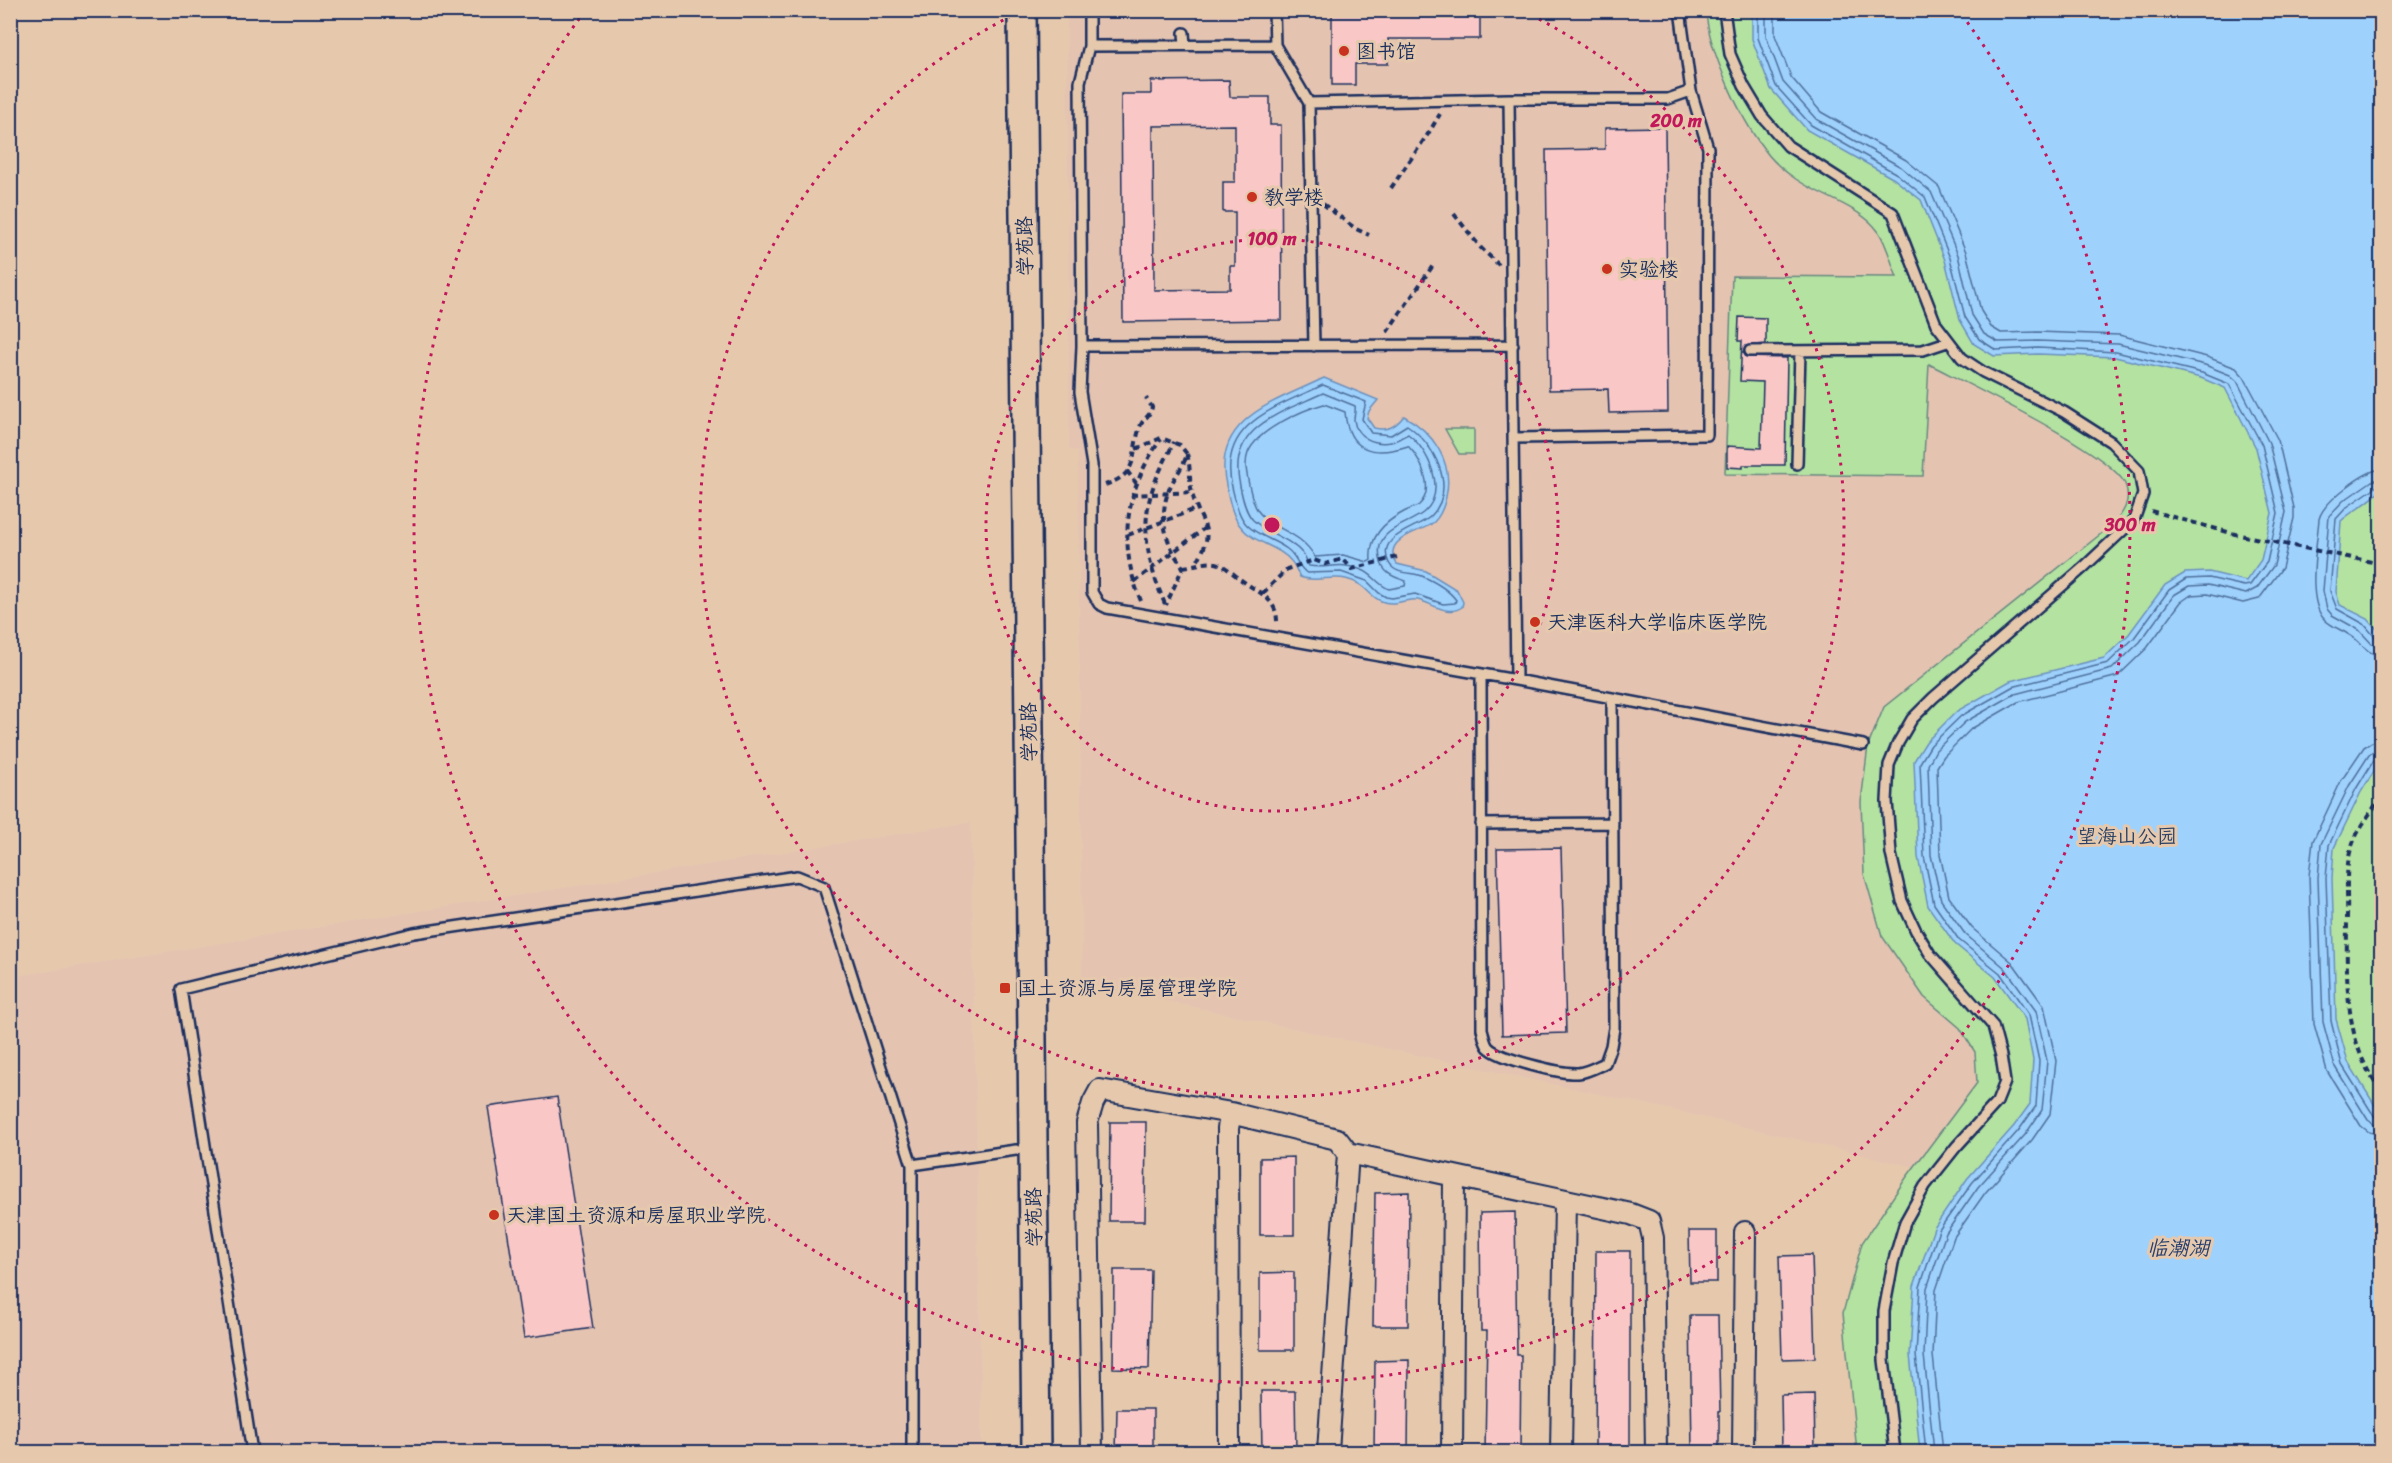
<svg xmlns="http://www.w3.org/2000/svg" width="2392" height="1463" viewBox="0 0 2392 1463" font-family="Sriracha,'LXGW WenKai TC',sans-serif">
  <rect width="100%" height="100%" fill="#e6c9ad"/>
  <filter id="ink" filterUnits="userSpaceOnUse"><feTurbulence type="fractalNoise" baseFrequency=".0167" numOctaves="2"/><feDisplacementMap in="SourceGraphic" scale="12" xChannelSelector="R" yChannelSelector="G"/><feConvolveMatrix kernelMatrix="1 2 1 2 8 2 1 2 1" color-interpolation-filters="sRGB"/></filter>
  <g filter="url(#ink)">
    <path fill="#e4c3b1" d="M1067,11H1706V16L1828,198L1858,212L1878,230L1929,364L2068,438L2119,474L2128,494L2127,505L2121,516L1861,802L1864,874L1882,936L1924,997L1960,1028L1975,1052L1977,1083L1914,1167L1668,1109L1082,983L1078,452L1069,449Z
      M971,822L982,1452H11V977Z"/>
    <path fill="#b4e2a1" stroke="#688880" stroke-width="1.5" d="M1706,11H2381V1452H1857L1843,1313L1862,1243L1906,1178L1977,1083L1975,1052L1960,1028L1924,997L1882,936L1864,874L1861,802L1868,746L1884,707L2112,525C2123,514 2132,501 2125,484C2110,452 1967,384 1929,364L1923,476L1725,474L1732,276L1897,277C1891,263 1887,244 1878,231C1860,206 1818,196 1793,177C1783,170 1771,159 1764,149C1740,118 1708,49 1706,11Z
      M1445,429H1474V454H1459Z"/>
    <path fill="#9ed1fc" stroke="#6a90bd" stroke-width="1.5" d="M1752,11H2381V489C2371,503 2354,509 2341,521L2336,592L2340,605L2368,619L2382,635L2381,760L2361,792L2334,848L2332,878L2336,1019L2348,1062L2381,1115V1452H1920L1910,1355L1914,1286L1934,1228L1967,1179L2014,1126L2030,1104L2033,1060L2025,1019L1995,977L1955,944L1928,906L1918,857L1914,761L1926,742L1957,711L2010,681L2104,658L2129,634L2165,585L2185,573L2209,572L2246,581L2261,560L2272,513L2256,448L2225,388L2201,378L2115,357L2038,354L1994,356L1974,344L1960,320L1945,260L1921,200L1894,179L1807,130L1771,89L1752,39Z
      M1324,378L1378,400L1369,411L1367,418L1374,428C1388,431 1395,427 1404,416C1433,432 1454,462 1446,497C1444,506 1441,515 1434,522C1423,531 1407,532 1397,543C1391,550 1392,557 1397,564L1426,571L1457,590L1463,602L1462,607C1448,617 1432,603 1418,600C1405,598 1394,607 1381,601C1367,595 1367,584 1346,579C1331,575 1316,583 1300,577C1297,572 1295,565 1291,561C1279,546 1254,543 1242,528C1232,517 1229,499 1226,485C1211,418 1277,401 1324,378Z"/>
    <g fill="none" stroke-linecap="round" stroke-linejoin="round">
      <path stroke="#4f709d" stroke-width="1.5" d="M1758,10V38L1776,86L1811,125L1897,174L1925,197L1950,258L1965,317L1979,339L1996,350L2038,348L2116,352L2202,373L2229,384L2262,445L2278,513L2267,562L2250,585L2244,586L2209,578L2186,579L2169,590L2134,638L2108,663L2012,687L1961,716L1931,745L1920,763L1924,856L1934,904L1959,940L2000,973L2029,1015L2039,1061L2036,1106L2019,1130L1972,1183L1939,1230L1920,1287L1916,1355L1926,1452
        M1766,10V36L1783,82L1816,119L1901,167L1931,192L1958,255L1972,315L1984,334L1998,342L2038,341L2118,344L2205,365L2230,375L2237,381L2269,443L2286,512L2274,565L2257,588L2246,594L2208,585L2189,586L2174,595L2140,642L2112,669L2015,694L1965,722L1936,750L1928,765L1931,855L1941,900L1965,934L2005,968L2036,1011L2047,1061L2042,1110L2025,1135L1978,1187L1946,1233L1927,1288L1924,1355L1934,1452
        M1775,10V35L1791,77L1821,112L1906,160L1939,187L1966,252L1981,311L1991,327L2001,333L2038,332L2119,335L2207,357L2236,368L2244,377L2278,440L2294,508V518L2282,568L2259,599L2243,603L2207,594L2191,595L2181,602L2147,648L2118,676L2018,702L1971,729L1944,756L1937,767L1940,854L1949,897L1972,928L2012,962L2044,1006L2056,1061L2050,1114L2032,1140L1985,1193L1954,1237L1936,1290L1933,1355L1943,1452
        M1323,385L1366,402L1362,419L1371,433L1391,435L1407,425C1434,443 1458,488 1431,516C1418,529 1375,535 1389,563C1395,575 1411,572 1422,576C1433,581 1449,590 1456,600L1455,603L1443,604L1415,594L1392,598L1386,597L1379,593L1367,581L1341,572L1307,573C1298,568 1297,556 1287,549C1275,540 1258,536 1247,525C1238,516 1235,499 1232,487C1217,423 1277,407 1323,385Z
        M1323,393L1355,406C1356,410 1354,415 1354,420C1356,438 1375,445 1391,442C1397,441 1403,436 1408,434C1428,449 1448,491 1424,512C1408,526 1374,528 1380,558C1382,573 1393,577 1406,581L1405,586L1389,589C1378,585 1373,574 1362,570C1340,561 1329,569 1309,566C1307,562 1306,557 1303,554C1290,538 1268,534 1253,520C1245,512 1242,496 1240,486C1226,427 1281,413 1323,393Z
        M1324,404L1345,412C1348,452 1374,457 1408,446C1420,458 1436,489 1419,505C1415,508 1407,510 1402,513C1383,523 1369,537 1371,560L1368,562L1343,555L1315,557C1300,530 1271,530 1258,511C1253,504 1251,494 1249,485C1247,474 1244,464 1248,453C1257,430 1302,410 1324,404Z
        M2382,469C2365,470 2323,502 2319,519C2317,544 2306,600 2324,619C2331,627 2343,630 2351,636C2363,643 2366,655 2382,655
        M2382,478L2372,481L2343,501L2329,516L2323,591L2327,609L2332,615L2359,630L2372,644L2382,646
        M2382,486L2376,487L2347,507L2336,519L2330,591L2337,609L2364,624L2375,637L2382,638
        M2382,741L2372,742L2364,747L2341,781L2313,841L2309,876L2314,1024L2327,1071L2361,1126L2369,1132L2382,1135
        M2382,750L2375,751L2369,755L2349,786L2321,844L2318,878L2323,1022L2335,1067L2368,1120L2375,1125L2382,1126
        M2382,757L2374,760L2356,789L2329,845L2326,878L2331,1021L2342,1065L2369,1108L2375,1117L2382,1118"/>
    </g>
    <path fill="#f9c8c6" stroke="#1b2f5e" stroke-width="1.5" fill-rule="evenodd" d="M1332,10H1480V39H1388V64H1355V85H1332Z
      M1229,80L1230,97H1270V125H1281L1282,320L1123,322L1121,94H1151V81ZM1235,125V182H1223V212H1235V266H1230V289L1154,290L1153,126Z
      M1665,127L1668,412L1609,413L1608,389L1549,390L1546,150L1605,149V128Z
      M1739,317L1766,318V344L1746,346L1743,352L1746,357L1787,358L1785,465H1743V468L1727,467V446L1761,448L1763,382L1740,381L1742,341H1738Z
      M1561,848L1566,1033L1502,1035L1497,849Z
      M557,1097L593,1328L524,1338L488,1107Z
      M1110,1122H1146L1145,1221H1109Z
      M1294,1157V1235H1260V1158Z
      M1409,1192L1408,1326H1373L1375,1193Z
      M1515,1212L1517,1355H1521L1520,1452H1485L1487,1331H1481L1480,1213Z
      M1689,1231H1717V1282H1690Z
      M1596,1251H1630V1452H1595Z
      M1812,1255L1815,1358L1782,1359L1779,1256Z
      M1114,1270H1151L1149,1369L1113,1368Z
      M1294,1272V1350H1260V1273Z
      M1690,1315H1718L1720,1412H1719V1452H1692Z
      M1409,1360L1408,1452H1374L1375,1361Z
      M1261,1391H1295L1296,1452H1262Z
      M1814,1394L1815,1452H1782L1781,1395Z
      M1117,1409H1153V1452H1116Z"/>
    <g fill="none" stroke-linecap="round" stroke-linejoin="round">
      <g stroke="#1b2f5e" stroke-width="14">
        <path id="lane" d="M1089,10V46L1080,82L1082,346L1513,345
          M1724,10L1730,54L1744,86L1762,116L1788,146L1893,213L1936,324L1962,358L1983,372L2064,412L2111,442L2139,471L2143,494L2134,520L2084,567L1933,698L1912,719L1898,743L1889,765L1887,801L1891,854L1902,901L1916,931L1930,954L1993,1026L2001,1056L2005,1082L1997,1102L1956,1147L1925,1186L1905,1222L1893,1263L1884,1311V1360L1895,1452
          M1184,33L1185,45
          M1275,45L1309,103L1314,346
          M1089,46L1275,45L1274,10
          M1509,99L1516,680
          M1309,103L1509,99H1668L1691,91L1680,10
          M1082,346L1080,392L1092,465V592L1099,604L1107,608L1516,680L1863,745
          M1750,351L1923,350L1947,342
          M1513,438L1707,435L1708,148L1691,91
          M1797,464L1800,351
          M1481,674L1482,1029C1484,1035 1484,1042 1488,1047C1499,1059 1561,1074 1578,1073C1588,1072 1596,1067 1605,1063L1611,1046L1614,1028L1612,698
          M1481,824L1613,823
          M912,1165L1016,1150
          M252,1452L181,989L414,933L797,876L824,887L912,1165V1448L908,1452"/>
      </g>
      <g stroke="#1b2f5e" stroke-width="24">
        <path id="street" d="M1348,1153L1631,1214L1649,1221L1653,1238L1656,1452
          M1092,1452L1087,1123L1093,1103L1100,1090L1231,1113L1337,1139L1348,1153L1328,1452
          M1229,1452L1228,1128L1231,1113
          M1452,1452L1454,1176
          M1561,1452L1565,1200
          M1743,1452L1745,1232"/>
      </g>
      <g stroke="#1b2f5e" stroke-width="32">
        <path id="secondary" d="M1022,10L1036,1452"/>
      </g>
      <path stroke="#1b2f5e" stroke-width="4" stroke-dasharray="6 4.5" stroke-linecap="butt" d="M1391,188L1428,134L1440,114
        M1323,204L1356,229L1369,235
        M1454,214L1481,248L1499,265
        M1387,332L1434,264
        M1136,449L1161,438L1180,445L1187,454C1185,463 1177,474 1172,483C1157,513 1164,542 1183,567L1166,605
        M1187,454C1191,467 1189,480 1192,493C1201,528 1218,528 1195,565
        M1127,471L1136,483
        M1105,485C1141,473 1130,455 1140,427C1143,418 1150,417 1152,407L1146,398
        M1131,495L1192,492
        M2151,511L2235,534L2382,564
        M1128,535L1198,508
        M1183,567C1193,566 1206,561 1216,563C1225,565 1233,574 1240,579C1258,593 1278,598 1277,624
        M1134,582L1206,527
        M1263,593L1287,569L1314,560L1325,564L1343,559L1352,569L1397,557
        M1141,601C1117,543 1125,490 1161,439
        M1165,604C1150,570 1140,532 1151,494C1156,476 1166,459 1174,442
        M2382,796C2372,811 2359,827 2353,843C2344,866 2348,892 2347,916C2347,976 2342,1042 2382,1092"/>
      <use href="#lane" stroke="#e6c9ad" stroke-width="9"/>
      <use href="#street" stroke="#e6c9ad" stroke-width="20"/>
      <use href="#secondary" stroke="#e6c9ad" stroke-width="27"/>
    </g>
  </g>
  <g fill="none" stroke="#c2185b" stroke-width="3" stroke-dasharray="3 6">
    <circle cx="1272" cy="525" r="286"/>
    <path d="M1523 11A572 572 0 1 1 1021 11"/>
    <path d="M1962 15A858 858 0 1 1 582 15"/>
  </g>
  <g fill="#c8321e" stroke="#e6c9ad" stroke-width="2">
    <circle cx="1344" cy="51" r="6"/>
    <circle cx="1252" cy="197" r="6"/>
    <circle cx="1607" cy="269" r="6"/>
    <circle cx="1535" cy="622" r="6"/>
    <rect x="999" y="982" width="12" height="12" rx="3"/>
    <circle cx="494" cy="1215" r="6"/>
  </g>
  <g text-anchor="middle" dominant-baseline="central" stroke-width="6" stroke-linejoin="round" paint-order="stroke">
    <g font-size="20" fill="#1b2f5e" stroke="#e6c9ad" text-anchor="start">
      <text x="1356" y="51">图书馆</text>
      <text x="1264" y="197">教学楼</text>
      <text x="1619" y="269">实验楼</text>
      <text x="1547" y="622">天津医科大学临床医学院</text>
      <text x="1017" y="988">国土资源与房屋管理学院</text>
      <text x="506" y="1215">天津国土资源和房屋职业学院</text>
    </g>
    <g font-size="20" fill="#1b2f5e" stroke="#e6c9ad">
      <text transform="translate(1025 246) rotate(-91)">学苑路</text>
      <text transform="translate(1029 732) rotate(-91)">学苑路</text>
      <text transform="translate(1034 1217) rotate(-91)">学苑路</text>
    </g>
    <g font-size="20" fill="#2a4165" stroke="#e6c9ad">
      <text x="2127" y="836">望海山公园</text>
    </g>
    <g font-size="21" font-style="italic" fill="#283f6e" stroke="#e6c9ad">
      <text x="2178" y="1248">临潮湖</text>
    </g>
  </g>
  <circle cx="1272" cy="525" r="9" fill="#c2185b" stroke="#e6c9ad" stroke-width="3"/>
  <g font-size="18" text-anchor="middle" font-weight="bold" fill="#c2185b" stroke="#e6c9ad" stroke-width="6" stroke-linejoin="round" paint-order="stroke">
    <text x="1676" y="127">200 m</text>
    <text x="1272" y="245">100 m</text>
    <text x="2130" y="531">300 m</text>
  </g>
  <rect width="2392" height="1463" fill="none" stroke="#e6c9ad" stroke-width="36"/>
  <rect x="18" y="18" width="2356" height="1427" fill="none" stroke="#1b2f5e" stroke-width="2" filter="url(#ink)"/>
</svg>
